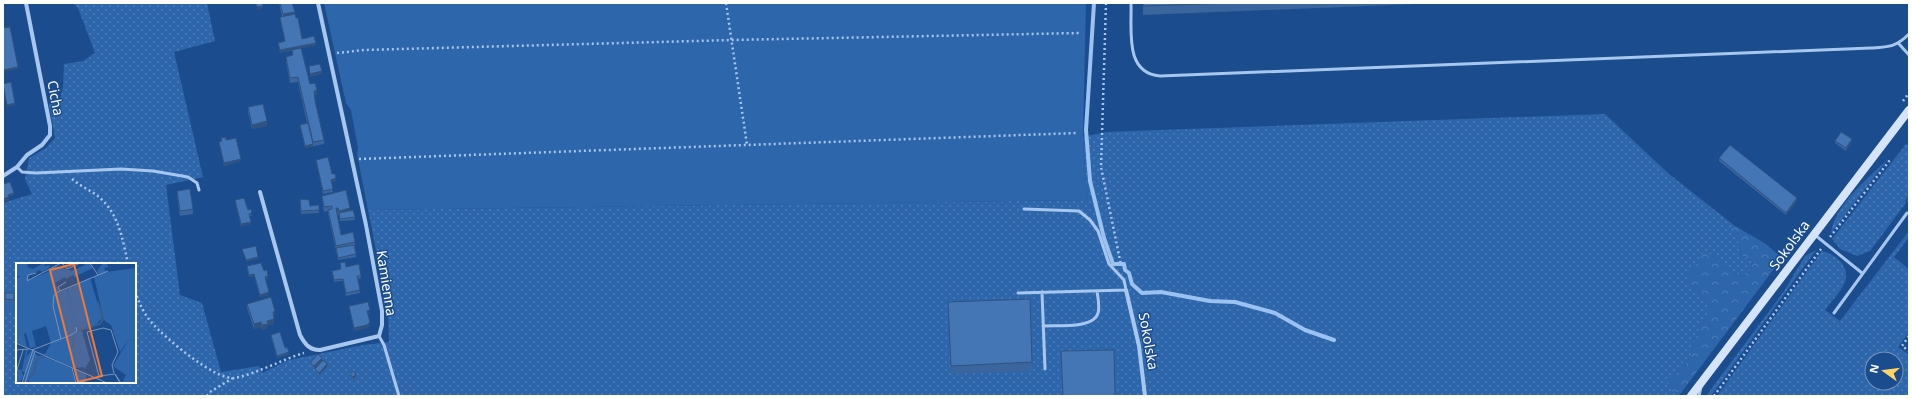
<svg xmlns="http://www.w3.org/2000/svg" width="1912" height="399" viewBox="0 0 1912 399" font-family="'Noto Sans',sans-serif">
  <defs>
    <pattern id="grass-dots" width="8" height="8" patternUnits="userSpaceOnUse"><rect width="8" height="8" fill="#2e66ac"/><path d="M2 2h.1M6 6h.1" fill="none" stroke="#4d7db8" stroke-width="1.8" stroke-linecap="round"/></pattern>
    <pattern id="forest-crowns" width="20" height="18" patternUnits="userSpaceOnUse"><rect width="20" height="18" fill="#2e66ac"/><path d="M2 6a3 3 0 1 1 6 0M12 15a3 3 0 1 1 6 0" fill="none" stroke="#4d7db8"/></pattern>
  </defs>
  <rect width="100%" height="100%" fill="#1b4c8e"/>
  <path fill="url(#grass-dots)" fill-rule="evenodd" d="M73,3H207L215,41L174,52L203,177L166,185L180,295L202,303L221,372L259,366L262,373L289,360L363,345L389,342L388,310L368,210L1087,200L1083,137L1105,132L1605,114L1669,174L1735,226L1729,231C1737,238 1742,242 1740,254L1753,262L1750,271L1743,277L1724,268L1712,255L1703,254L1689,274L1708,305V314L1695,337L1691,356L1680,373L1673,392L1681,393L1678,396H3V313H17V382H135V264H17V290H3V203L32,194L25,179L29,158L46,148L55,138L49,104L60,99L63,87L64,64L83,61L95,53L78,8Z
    M1906,144L1909,146V196L1905,201L1906,203L1870,251L1857,256L1840,249L1832,239Z
    M1888,159L1831,233C1834,206 1868,178 1888,159Z
    M1909,231V237L1894,257L1909,269V332L1898,347L1909,355V396H1717L1822,251C1836,254 1852,268 1844,284C1840,293 1831,301 1825,310L1840,321ZM1872,359H1896V383H1872Z
    M1816,250L1711,396H1706L1784,291L1805,256Z"/>
  <path fill="url(#forest-crowns)" d="M1735,226L1766,244L1782,258L1681,393L1673,392L1667,385L1669,378L1680,373L1691,356L1695,337L1708,314V305L1700,292L1692,291L1687,282L1689,274L1703,253L1712,255L1724,268L1743,277L1750,271L1753,262L1740,254C1742,242 1737,238 1729,231Z"/>
  <path fill="#2e66ac" d="M324,3H1086L1083,137L1087,200L368,210L357,154L358,148L351,110L346,103Z
    M3,290H17V313H3Z"/>
  <g fill="none" stroke-linecap="round" stroke-linejoin="round">
    <path stroke="#9bc2f0" stroke-width="4" d="M1094,3L1086,130L1090,181L1104,238L1113,264H1124L1125,270L1129,273L1132,284L1142,293L1161,292L1210,301L1235,302L1275,313L1305,330L1334,340"/>
    <path stroke="#a8c7ee" stroke-width="2.5" stroke-dasharray="2 3" stroke-linecap="butt" d="M726,3L747,145
      M1106,3L1101,167L1121,265
      M337,53L364,50L732,40L1080,33
      M1903,101L1909,93
      M359,159L1077,133
      M72,179C81,187 93,191 101,199C119,215 123,241 128,264
      M1830,237L1890,160
      M135,291C139,303 144,314 152,323C165,338 216,381 235,378C258,373 281,360 304,353
      M1909,336L1902,346L1909,351
      M207,396L210,392L233,378
      M1714,396L1821,249"/>
    <path stroke="#a8c7ee" stroke-width="3" d="M1131,3C1132,30 1124,73 1160,76L1871,48C1889,47 1896,47 1909,34
      M1899,44L1909,55
      M17,167L22,172L36,173L121,169L153,171L188,177L197,183L199,190
      M1815,235L1862,273
      M1042,292L1045,369
      M1018,293L1126,290L1124,280L1109,264L1098,231L1090,220L1079,211L1024,209
      M1834,313L1907,213
      M1043,326C1057,325 1094,329 1098,313C1100,307 1098,298 1097,291
      M379,336L384,345L399,396
      M1699,396L1701,387"/>
    <path stroke="#a8c7ee" stroke-width="4" d="M3,176L17,167L27,155L42,145L50,135V126L26,3
      M260,192L300,335C305,344 309,350 320,350L379,336L382,325V311L366,225L318,3
      M1126,290L1139,346L1145,396"/>
    <path stroke="#d5e4fa" stroke-width="8" d="M1691,396L1909,110"/>
  </g>
  <path fill="#3a659d" d="M279,3H292L295,14L302,39L316,45L280,53L278,43L285,41L280,19V17H282Z
    M1143,3H1442L1143,15Z
    M292,50L310,84L317,95H314L324,140V144L305,148L300,125L307,123L298,82L290,83L286,62V57L292,55Z
    M248,107L267,126L252,129L248,112Z
    M221,138L226,140L241,161L224,166L219,144V142L221,141Z
    M1835,141L1852,142L1846,151L1835,143Z
    M1719,158L1797,201L1786,215L1719,161Z
    M316,160L332,174L336,181L331,182L333,192L323,194Z
    M177,191L193,209V214L180,216L177,196Z
    M322,196L350,210L355,217V220L340,221L338,212L337,213L341,235L355,242V247L356,257L338,260L328,214V211L324,212L322,200Z
    M1909,196V203L1907,202V199Z
    M300,199L310,206L319,205V213L301,214Z
    M235,200L248,210L252,216H249L251,224L241,226L235,202Z
    M340,263L346,267L361,276V278L358,279L360,293L346,296L343,281L334,282L332,271L341,269Z
    M247,266L264,271L268,278L266,279L269,295L260,297L254,276L249,277L247,269Z
    M5,293H14V302H5Z
    M948,302L1032,362V371L951,374Z
    M247,304L275,316H274V324L268,325V328L262,330L261,327L254,329L247,308Z
    M349,306L370,313H368L370,325L367,328L354,331Z
    M271,335L285,348L289,354L277,358L271,337Z
    M322,361L314,369L310,365V363Z
    M327,367L319,375L315,372V369Z
    M350,375L356,376L353,380L350,377Z"/>
  <path fill="#30537f" d="M263,6V8L257,10V7Z
    M295,12V16L283,19V14Z
    M316,43V45L280,53V50Z
    M18,67V69L3,72V70Z
    M322,71V74L310,77V74Z
    M317,90V95H314V91Z
    M15,103V105L7,107V105Z
    M267,121V126L252,129V125Z
    M1852,139V142L1846,151V148Z
    M313,144V147L305,148V146Z
    M241,159V161L224,166V163Z
    M336,178V181L331,182V180Z
    M14,193V195L8,197V195Z
    M9,197V200L3,202V199Z
    M1797,198V201L1786,215V213Z
    M336,208H338V212L336,213Z
    M350,208V213H339V215V211Z
    M251,222V224L241,226V224Z
    M258,257V259L246,262V260Z
    M254,274V276L249,277V275Z
    M268,276V278L265,279V277Z
    M269,292V295L260,297V295Z
    M275,311V316H273V312Z
    M274,319V324L268,325V328L262,330V325L267,321Z
    M261,322V327L254,329V324Z
    M370,322V325L367,328L354,331V328Z
    M289,352V354L277,358V356Z
    M322,358V361L314,369V366Z
    M327,364V367L319,375V373Z
    M356,374V376L353,380V377Z"/>
  <path fill="#4476b6" stroke="#30537f" d="M256,3H262L263,6L257,7Z
    M280,3H292L295,12L283,14Z
    M1143,3H1229L1143,6Z
    M295,14L296,18H298L302,39L314,36L316,43L280,50L278,43L285,41L280,17Z
    M10,27L18,67L3,70V28Z
    M301,48L310,84L315,83L317,90L314,91L315,101L324,140L313,142L298,77L290,78L286,57L293,55L292,50Z
    M320,64L322,71L310,74L309,66Z
    M11,82L15,103L7,105L3,84Z
    M263,104L267,121L252,125L248,107Z
    M308,123L313,144L305,146L300,125Z
    M1841,132L1852,139L1846,148L1835,141Z
    M226,137V140L236,138L241,159L224,163L219,142L222,141L221,138Z
    M1730,145L1797,198L1786,213L1719,158Z
    M328,157L332,174H335L336,178L331,180L333,189L323,191L316,160Z
    M10,182L14,193L8,195L9,197L3,199V184Z
    M190,189L193,209L180,211L177,191Z
    M346,190L350,208L339,211L338,208H336L341,235L353,232L355,242L336,246L328,210L332,209V206L324,207L322,196Z
    M1909,196V201L1907,199Z
    M244,198L248,210L251,209L252,213L249,214L251,222L241,224L235,200Z
    M300,199L309,200L310,206L319,205V210L301,211Z
    M353,210L355,217L340,219L339,213Z
    M354,245L356,254L338,258L336,248Z
    M256,246L258,257L246,260L242,249Z
    M345,262L346,267L359,264L361,276H357L360,290L346,293L343,279L334,280L332,271L341,269L340,263Z
    M261,263L264,271L267,270L268,276L265,277L269,292L260,295L254,274L249,275L247,266Z
    M5,293H14V300L5,299Z
    M271,297L275,311L273,312L274,319L267,321L268,324L262,325L261,322L254,324L247,304Z
    M1030,299L1032,362L951,366L948,302Z
    M368,302L370,310L367,311L370,322L367,325L354,328L349,306Z
    M280,332L285,348L287,347L289,352L277,356L271,335Z
    M1114,350L1115,396H1063L1061,351Z
    M318,354L322,358L314,366L310,363Z
    M323,360L327,364L319,373L315,369Z
    M353,371L356,374L353,377L350,375Z"/>
  <g text-anchor="middle" dominant-baseline="central" stroke-width="3" stroke-linejoin="round" paint-order="stroke">
    <g font-size="14" fill="#fff" stroke="#1b4c8e">
      <text transform="translate(56 98) rotate(79)">Cicha</text>
      <text transform="translate(1789 245) rotate(-54)">Sokolska</text>
      <text transform="translate(387 283) rotate(81)">Kamienna</text>
      <text transform="translate(1149 341) rotate(80)">Sokolska</text>
    </g>
  </g>
  <g transform="translate(16 263)">
    <rect width="120" height="120" fill="#1b4c8e"/>
    <path d="M0,0H12L11,4L17,6L28,0L29,3L33,2L34,4L26,9L24,7L12,13L13,17L32,9L39,3L56,8L69,2L68,0H74L77,5L58,14L57,12L50,16L49,14L39,20L43,29L51,26L62,67L66,68L74,97L68,107V104L59,105L25,90L29,91L35,80L30,63L16,68L20,84L14,85L10,70L8,71L11,84L0,79V15L5,14L0,12ZM113,76L120,78V117L118,120H106L110,112L97,103ZM10,87H12L10,94L16,87L22,93H29L55,105L60,120H13V116L11,120H7L10,110L5,108L8,113L4,119L0,118L1,106L6,107ZM59,107L70,111V120H61Z" fill="#2e66ac"/>
    <path d="M87,0H91L92,4L88,5L90,9L120,5V78L113,76L104,89L95,62L88,57L78,14L83,12L81,8Z" fill="#2e66ac"/>
    <path d="M74,15L86,55L78,64L62,68L51,26Z" fill="#2e66ac"/>
    <path fill="none" stroke="#395d8d" stroke-width="2" d="M61,68L84,61L87,56L82,39M57,84L58,72M13,115L17,112L21,96L29,94"/>
    <path fill="none" stroke="#7694bb" stroke-width="1" d="M46,0L51,6L64,0M74,0L82,12M95,0H120M11,17L12,12L20,10M11,18L45,0M50,19L42,24L44,28L92,8M44,28L38,32L37,43L45,76M0,80L91,120M0,87L13,86M16,87L55,72L61,68L60,64M56,105L60,120M0,110L7,87M98,110L96,102L102,89L95,67L87,65L71,69L83,113L99,111M6,120L17,87M9,120L19,88M104,120L99,111L105,120"/>
    <path fill="#ed7a3d" fill-opacity="0.15" stroke="#ed7a3d" stroke-width="2" d="M58,1L86,113L62,119L34,7Z"/>
    <rect width="120" height="120" fill="none" stroke="#fff" stroke-width="2"/>
  </g>
  <rect width="1912" height="399" fill="none" stroke="#ffffff" stroke-width="8"/>
  <g transform="translate(1884 371) rotate(284)"><circle r="19" fill="#1b4c8e" stroke="#7694bb"/>
  <path d="M0-3L7 15L0 10L-7 15Z" fill="#ffd464"/>
  <text y="-6" font-size="11" font-weight="bold" text-anchor="middle" fill="#ffffff">N</text>
  </g>
</svg>
